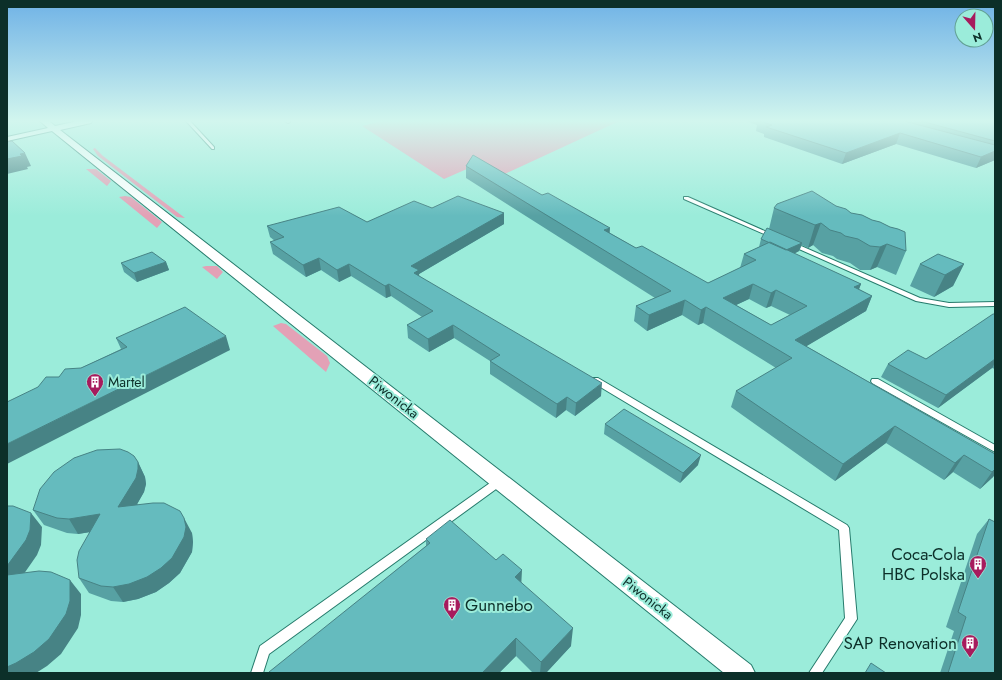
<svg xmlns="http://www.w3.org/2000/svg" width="1002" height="680" viewBox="0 0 1002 680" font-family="Jost,sans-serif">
  <rect width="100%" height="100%" fill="#9becda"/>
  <path fill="#e3a1b6" d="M381,121H622L615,123L498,177L476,165L444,179L362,126Z
    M95,148L103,156L185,218L177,217L98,156L93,149Z
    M86,169H96L111,181L107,186Z
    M125,196L131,197L162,222L157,228L119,197Z
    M206,266H217L223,272L217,279L202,267Z
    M281,323L286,324L327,356L330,363L326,372L273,326Z"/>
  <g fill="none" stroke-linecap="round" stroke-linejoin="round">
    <g stroke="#267b6c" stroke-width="2">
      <path id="lane" d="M186,121H190L214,147V149H212Z
        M285,121H289L290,122L288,123Z
        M684,197H688L776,236L773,238L771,237L684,199Z
        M792,242L920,298L949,303L995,302V306L949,307L916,301L790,245V243Z
        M592,378H598L847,525L849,528L857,619L822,673H809L845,618L839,530L592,382L591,380Z
        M872,379H878L995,445V452L872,383L871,381Z
        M500,477L503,478L505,481L503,484L269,654L263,673H251L260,646L497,478Z"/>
    </g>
    <g stroke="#267b6c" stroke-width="2">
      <path id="street" d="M40,121H49L55,126L78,121H92L91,123L60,130L751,665L755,673H724L52,131L7,141V137L48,128Z"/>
    </g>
    <use href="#lane" fill="#fff" fill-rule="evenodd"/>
    <use href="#street" fill="#fff" fill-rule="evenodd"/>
  </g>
  <path fill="#57a1a3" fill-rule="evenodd" d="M746,121H995V160L976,168L896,144L842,164L764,137V134L756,131L757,125Z
    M466,166L610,233L636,248L708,283L740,268L744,254L759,247L761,239L769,229L774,208L836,206L851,213L906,251L896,275L877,267L870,270H860L850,263L837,259L833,256L822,253L813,245L808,248L802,245L799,251L794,254L861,284L859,289L872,296L866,311L806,346L995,454L993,477L980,489L953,472L944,480L886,443L835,481L731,407L736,391L776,368L703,323L698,325L682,315L647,331L634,321L636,306L655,298L466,178ZM749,299L766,308L771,306L790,315L771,325L736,305Z
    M432,208L504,213V224L419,274V276L601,396L575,416L566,410L556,418L490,374V361L454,338L429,352L408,338L407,325L422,317L391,296L386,298L351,276L339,282L321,270L306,277L273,254L270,242L275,241L270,237L267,226L367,222Z
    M166,262L169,270L137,282L124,272L121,263Z
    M920,264H964L953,286L934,297L910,286Z
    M995,314V369L992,368L938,408L881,377L888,364L926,359Z
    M116,338L230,350L38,387L59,377L81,368L121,349Z
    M605,424L698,465L680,483L604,434Z
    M138,462L145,477L146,484L144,492L137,504L192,533L193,542L192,552L180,573L169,583L156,592L138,599L123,602L111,601L89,593L79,578L90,532L78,534L67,533L44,525L33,510Z
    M989,519L995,673H940L954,631L946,627L977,534Z
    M426,539L521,582L571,646L546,673H533L516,656L499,673H270L426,546Z"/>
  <path fill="#478385" d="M900,133L896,144L842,164L846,153Z
    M995,151V160L976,168L981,157Z
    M25,153L31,166L27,167L28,169L7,174V159L20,154Z
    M504,213V224L419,274L420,282L415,285L411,266Z
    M821,223L813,245L808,248L815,225Z
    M610,228L609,242L604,230Z
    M802,243L799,251L783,259L786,250Z
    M887,244L877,267L870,270L880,247Z
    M319,258L321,270L306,277L303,265Z
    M166,262L169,270L137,282L134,273Z
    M349,264L351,276L339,282L337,270Z
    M964,264L953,286L934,297L945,275Z
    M389,284L391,296L386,298L385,286Z
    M753,284L749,299L719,313L723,298Z
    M861,284L855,299L854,287Z
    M776,290L771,306L766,308L771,293Z
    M872,296L866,311L790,356L795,340Z
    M685,300L682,315L647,331L649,315Z
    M706,307L703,323L698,325L701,310Z
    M453,325L454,338L429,352L428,339Z
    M226,336L230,350L7,464V444Z
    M995,359V363L992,368L938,408L946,395Z
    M602,383L601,396L575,416L576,403Z
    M567,397L566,410L556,418L557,404Z
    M895,426L886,443L835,481L843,464Z
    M701,455L698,465L680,483L683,473Z
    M964,455L953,472L944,480L955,463Z
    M138,462L145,477L146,484L144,492L127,522L118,507Z
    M995,469V475L993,477L980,489L992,472Z
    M31,513L42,527L41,545L37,555L12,591L7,585V566Z
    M100,514L109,529L78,534L69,519Z
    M184,518L192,533L193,542L192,552L180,573L169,583L156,592L138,599L123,602L113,587Z
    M522,570L521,589L515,577Z
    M70,580L81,594V615L78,628L61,654L47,666L36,673H7V667Z
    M573,628L571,646L546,673H540L541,662Z
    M516,638V656L499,673H482Z"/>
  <path fill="#65bbbe" stroke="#478385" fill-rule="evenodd" d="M760,121H904L995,145V151L981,157L900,133L846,153L766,127L772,125Z
    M921,121H995V141Z
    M12,141L25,153L20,154L22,156L7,159V142Z
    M473,155L542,195L548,193L610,228L604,230L636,248L642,246L708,283L756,260L744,254L770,242L861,284L854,287L872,296L795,340L995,454V469L992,472L964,455L955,463L895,426L843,464L736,391L792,358L706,307L701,310L685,300L649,315L636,306L671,291L466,166ZM753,284L771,293L776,290L807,306L771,325L723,298Z
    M812,191L836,206L846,209L851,213L862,215L872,220L880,222L890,227L898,229L905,232L906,251L887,244L880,247L870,246L858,239L845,236L841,233L830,230L821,223L815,225L774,208L777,204Z
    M458,196L504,213L411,266L419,270L414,273L602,383L576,403L567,397L557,404L490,361L500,355L453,325L428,339L407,325L433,311L389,284L385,286L349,264L337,270L319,258L303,265L270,242L284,237L267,226L339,207L367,222L414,201L432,208Z
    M767,228L802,243L786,250L761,239Z
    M152,252L166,262L134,273L121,263Z
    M938,254L964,264L945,275L920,264Z
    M185,307L226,336L7,444V402L38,387L46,377H59L65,369L81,368L127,347L116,338Z
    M993,314H995V359L946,395L888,364L908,350L926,359Z
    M624,409L701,455L683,473L605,424Z
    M120,449L128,452L134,456L138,462V469L136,478L118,507L153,503H164L180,511L184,518L186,527L184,537L172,558L161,568L147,577L129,584L113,587L101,586L79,578L77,560L79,551L100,514L69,519L57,518L33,510L40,489L54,472L74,458L97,450Z
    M7,506H13L31,513L30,530L26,540L7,566Z
    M989,519L995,522V673H948L966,617L958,612Z
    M450,520L496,560L503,554L522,570L515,577L573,628L541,662L516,638L482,673H270L269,672L430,543L426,539Z
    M39,571L51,572L70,580V601L66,614L49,639L34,652L16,663L7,667V575Z
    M871,663L886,673H865Z"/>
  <linearGradient id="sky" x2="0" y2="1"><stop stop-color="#6fb2e6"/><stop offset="0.56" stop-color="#d2f6ee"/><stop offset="1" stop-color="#d2f6ee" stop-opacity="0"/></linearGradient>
  <rect width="1002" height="216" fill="url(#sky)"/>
  <defs>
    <g id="building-pin" transform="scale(0.9)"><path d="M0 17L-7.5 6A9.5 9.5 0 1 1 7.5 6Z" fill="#a71b5d" stroke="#9becda"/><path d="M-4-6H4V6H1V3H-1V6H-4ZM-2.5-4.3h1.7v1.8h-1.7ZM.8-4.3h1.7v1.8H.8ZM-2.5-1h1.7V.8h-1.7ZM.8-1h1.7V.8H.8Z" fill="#fff"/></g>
  </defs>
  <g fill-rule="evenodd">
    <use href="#building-pin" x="95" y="382"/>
    <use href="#building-pin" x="978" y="564"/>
    <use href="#building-pin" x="452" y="605"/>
    <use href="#building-pin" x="970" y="643"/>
  </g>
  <g text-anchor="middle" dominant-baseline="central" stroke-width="4" stroke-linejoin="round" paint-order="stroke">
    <g font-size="14" fill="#0c2f29" stroke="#9becda" text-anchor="start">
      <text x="108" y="382">Martel</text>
    </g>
    <g font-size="14" fill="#0c2f29" stroke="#9becda">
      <text transform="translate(394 397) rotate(38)">Piwonicka</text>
      <text transform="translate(648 598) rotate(38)">Piwonicka</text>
    </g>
    <g font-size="17" fill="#0c2f29" stroke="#9becda" text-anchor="end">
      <text x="965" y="554">Coca-Cola<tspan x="965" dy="20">HBC Polska</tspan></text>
      <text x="465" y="605" text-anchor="start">Gunnebo</text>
      <text x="957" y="643">SAP Renovation</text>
    </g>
  </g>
  <rect width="1002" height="680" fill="none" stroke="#0c2f29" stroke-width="16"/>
  <g transform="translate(974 28) rotate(160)"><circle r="19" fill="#9becda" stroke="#62a093"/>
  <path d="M0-3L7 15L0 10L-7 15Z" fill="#a71b5d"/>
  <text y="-6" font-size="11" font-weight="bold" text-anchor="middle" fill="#0c2f29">N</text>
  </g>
</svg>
